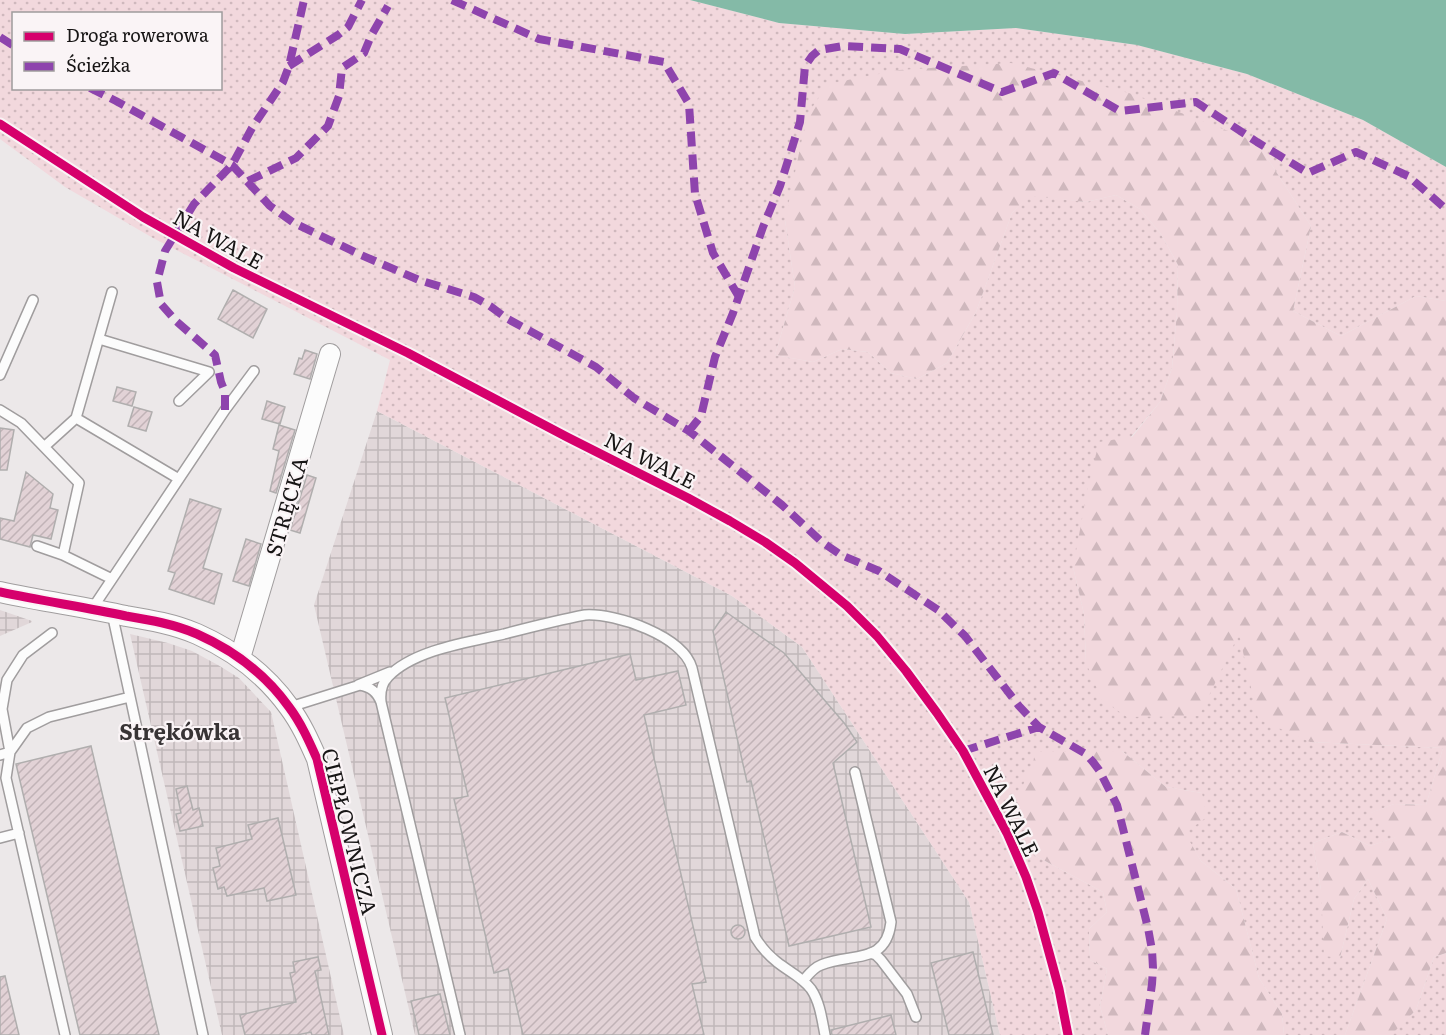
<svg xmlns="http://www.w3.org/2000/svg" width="1446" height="1035" viewBox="0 0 1446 1035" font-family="Literata,serif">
  <defs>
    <pattern id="industrial-grid" width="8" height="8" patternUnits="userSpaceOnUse" patternTransform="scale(1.5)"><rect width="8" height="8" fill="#e1d7d9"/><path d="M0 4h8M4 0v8" fill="none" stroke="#c0b8b9"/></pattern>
    <pattern id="grass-dots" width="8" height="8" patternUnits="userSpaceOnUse" patternTransform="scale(1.5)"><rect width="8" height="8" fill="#f2d8dd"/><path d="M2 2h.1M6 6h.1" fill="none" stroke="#cfb8bd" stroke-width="1.8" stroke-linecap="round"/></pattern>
    <pattern id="forest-firs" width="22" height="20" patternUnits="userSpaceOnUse" patternTransform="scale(1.5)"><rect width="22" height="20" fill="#f2d8dd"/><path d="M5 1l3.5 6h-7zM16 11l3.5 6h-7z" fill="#cfb8bd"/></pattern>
    <pattern id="building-hatch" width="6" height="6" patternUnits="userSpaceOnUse" patternTransform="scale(1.5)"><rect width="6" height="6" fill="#e2d2d6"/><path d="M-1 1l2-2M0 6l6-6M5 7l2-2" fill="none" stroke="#c1b3b7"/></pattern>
  </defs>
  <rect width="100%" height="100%" fill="#ece8e9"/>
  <path fill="url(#industrial-grid)" d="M377,411L732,596L802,647L969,902L1000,1035H415L314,605Z
    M0,610L32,621V622L0,636Z
    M130,634L168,643L192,651L218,665L239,678L271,712L344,1035H222Z"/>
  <path fill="url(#grass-dots)" fill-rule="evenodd" d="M0,0H690L779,23L905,34L1016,28L1137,45L1247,74L1363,120L1446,167V301L1416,296L1341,336L1293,311L1311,226L1257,142L785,220L795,287L775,355L813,362L842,349L868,352L891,373L917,379L947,363L976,312L1012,213L1030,195L1086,202L1116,195L1140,209L1161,234L1178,265L1177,312L1172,368L1160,402L1131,437L1073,567L1084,614L1086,663L1239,634L1310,742L1443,748L1426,805L1394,804L1371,813L1397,837L1370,846L1342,832L1313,843L1321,890L1340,958L1354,899L1368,879L1387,919L1345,1035H1284L1282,1014L1259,978L1236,889L1201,861L1184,833L1202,793L1166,787L1122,751L1034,855L1103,892L1107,912L1089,929L1090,960L1107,969L1100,1006L1108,1035H1000L969,902L802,647L732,596L377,411L390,360L153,238L65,187L0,139ZM14,14H220V88H14Z
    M1446,953V1035H1390L1416,1010L1434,957Z"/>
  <path fill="url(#forest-firs)" d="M1011,63L1129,93L1257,142L1311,226L1293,311L1341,336L1416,296L1446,301V953L1434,957L1416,1010L1391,1035H1345L1387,919L1368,879L1354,899L1340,958L1324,956L1321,890L1313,843L1342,832L1370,846L1396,837L1370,813L1394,804L1426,805L1443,748L1310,742L1258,719L1239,634L1199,716L1127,717L1102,700L1086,663L1084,614L1073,567L1088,487L1099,442L1132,437L1160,402L1172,368L1177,312L1178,265L1161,234L1140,209L1116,195L1086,202L1030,196L1012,213L976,312L947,363L917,379L891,373L868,352L842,349L813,362L775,355L795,287L785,220L807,115L828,84L899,70Z
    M1122,751L1166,787L1202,793L1207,817L1185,833L1201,861L1236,889L1259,978L1282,1014L1284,1035H1108L1100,1006L1107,969L1090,960L1089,929L1107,912L1103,892L1034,855L1015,804L1037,752Z"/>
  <path fill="#84baa7" d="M690,0H1446V167L1363,120L1247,74L1137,45L1016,28L905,34L779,23Z"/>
  <path fill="url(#building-hatch)" stroke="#b0aeae" stroke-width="1.5" d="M233,290L267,309L253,338L218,319Z
    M305,350L317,354L310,379L294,374L299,358L302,359Z
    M117,387L136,392L132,406L113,401Z
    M267,401L285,407L280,424L262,419Z
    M134,407L152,412L146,431L128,426Z
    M279,425L295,430L276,493L270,491L279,451L273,449Z
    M0,428L14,430L7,470H0Z
    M26,472L53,494L50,508L58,510L51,539L33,535L30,547L0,539V518L14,521Z
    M307,475L316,478L300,533L290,530Z
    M190,499L221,509L203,568L222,574L214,604L169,589L175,573L168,571Z
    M246,539L261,544L249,586L233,581Z
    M726,612L784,653L845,724L857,742L833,763L871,927L789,946L751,781L747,782L713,631Z
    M630,654L636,680L678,671L686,705L644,715L706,982L692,984L704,1035H523L508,969L494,973L454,799L468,796L445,698Z
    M91,746L159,1035H80L16,764Z
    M187,786L193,810L199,808L203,826L180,831L176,814L181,813L176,789Z
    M278,818L296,895L267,901L264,888L227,896L224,887L218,889L213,868L220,866L216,848L252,839L248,825Z
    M731 932a7 7 0 1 1 14 0a7 7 0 1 1-14 0Z
    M973,952L993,1035H949L931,963Z
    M318,957L321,970L315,971L329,1035H312L311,1032L297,1035H245L240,1015L296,1002L290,973L295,972L293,962Z
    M5,976L19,1035H0V977Z
    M440,994L450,1035H419L411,1001Z
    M891,1015L896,1035H832L831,1030Z"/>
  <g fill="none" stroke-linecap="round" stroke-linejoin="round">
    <g stroke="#a09d9e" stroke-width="12">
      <path id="lane" d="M99,339L209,372L179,401
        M0,375L33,300
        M0,410L21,423L79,483L63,555L112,579
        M76,418L112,292
        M44,447L76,418L179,479
        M37,546L63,555
        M92,609L225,410L254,371
        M112,613L203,1035
        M358,685L390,672
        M381,702C380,692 381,684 388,677C413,650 469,642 504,634C531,627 558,620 585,615C616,613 683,636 692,668L755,937C761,947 768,955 777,962C788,971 802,977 811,989C820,1002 822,1020 825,1035
        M290,707L360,685C371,687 377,692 381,702L460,1035
        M0,755L10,752L2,709L7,680L23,655L52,633
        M0,838L19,833
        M870,953L876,955L881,960L907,994L916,1017
        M803,981C808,975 813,968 821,965C851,952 886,966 891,922L855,772
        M65,1035L6,778L10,752L27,728L49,717L130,697"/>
    </g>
    <g stroke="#a09d9e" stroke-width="22">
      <path id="street" d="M0,592C42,601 84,607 126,616C150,620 174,624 197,634C233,650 266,675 289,707C301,723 309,741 317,759L382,1035
        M240,658L330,354"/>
    </g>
    <use href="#lane" stroke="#fcfcfc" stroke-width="9"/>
    <use href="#street" stroke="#fcfcfc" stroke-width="20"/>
    <path stroke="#8e44ad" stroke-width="8" stroke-dasharray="15 8" stroke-linecap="butt" d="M452,0L539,39L664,62L689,104L695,194L713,253L739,297
      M0,37L14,46
      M289,66L338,35L348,27L362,0
      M90,88L116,101L232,165L270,206L294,223L361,255L419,280L474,297L490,306L506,318L596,367L634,398L689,431L782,505L822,542L841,555L879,571L938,610L965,636L1019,706L1039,727L1086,754L1093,762L1099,770L1117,805L1148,928L1152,950L1153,968L1152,984L1145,1035
      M248,181L296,158L328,126L339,96L342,68L364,53L371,36L388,6
      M225,410V392L221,382L215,355L176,321L161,304L157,282L165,251L194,204L232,165L252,128L283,82L289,66L304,0
      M689,431L701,416L715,357L733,313L763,227L780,186L800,122L805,66L812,56L819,50L843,46L900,49L1002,92L1054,73L1120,111L1196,102L1257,142L1308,173L1356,152L1408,176L1446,209
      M963,751L1039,727"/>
    <g stroke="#faf4f6" stroke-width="13">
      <path id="cycleway" d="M0,124L143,217L234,268L408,353L567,437L688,498L730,521L765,542L795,563L847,606L877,636L906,671L937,713L963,751L1007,833L1026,877L1038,912L1059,989L1068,1035
        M0,592C42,601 84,607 126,616C150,620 174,624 197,634C233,650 266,675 289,707C301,723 309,741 317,759L382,1035"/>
    </g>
    <use href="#cycleway" stroke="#d6006c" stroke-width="9"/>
  </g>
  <g text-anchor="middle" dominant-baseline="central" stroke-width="4.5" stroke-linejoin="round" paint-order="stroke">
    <g font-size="21" fill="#171515" stroke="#faf4f6">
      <text transform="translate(219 238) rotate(29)">NA WALE</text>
      <text transform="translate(651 459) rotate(27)">NA WALE</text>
      <text transform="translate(285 506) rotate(-74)">STRĘCKA</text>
      <text transform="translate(1013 810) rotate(64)">NA WALE</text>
      <text transform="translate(351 831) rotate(76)">CIEPŁOWNICZA</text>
    </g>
    <g font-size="22" font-weight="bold" fill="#383435" stroke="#faf4f6">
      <text x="180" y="730">Strękówka</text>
    </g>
  </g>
  <rect x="12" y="12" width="210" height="78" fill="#faf4f6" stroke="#9f9b9c" stroke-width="1.5"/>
  <rect x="24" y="32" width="30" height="9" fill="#d6006c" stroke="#9f9b9c" stroke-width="1.5"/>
  <text x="66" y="42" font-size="18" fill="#171515">Droga rowerowa</text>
  <rect x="24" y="62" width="30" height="9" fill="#8e44ad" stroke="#9f9b9c" stroke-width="1.5"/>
  <text x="66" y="72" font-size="18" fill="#171515">Ścieżka</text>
</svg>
